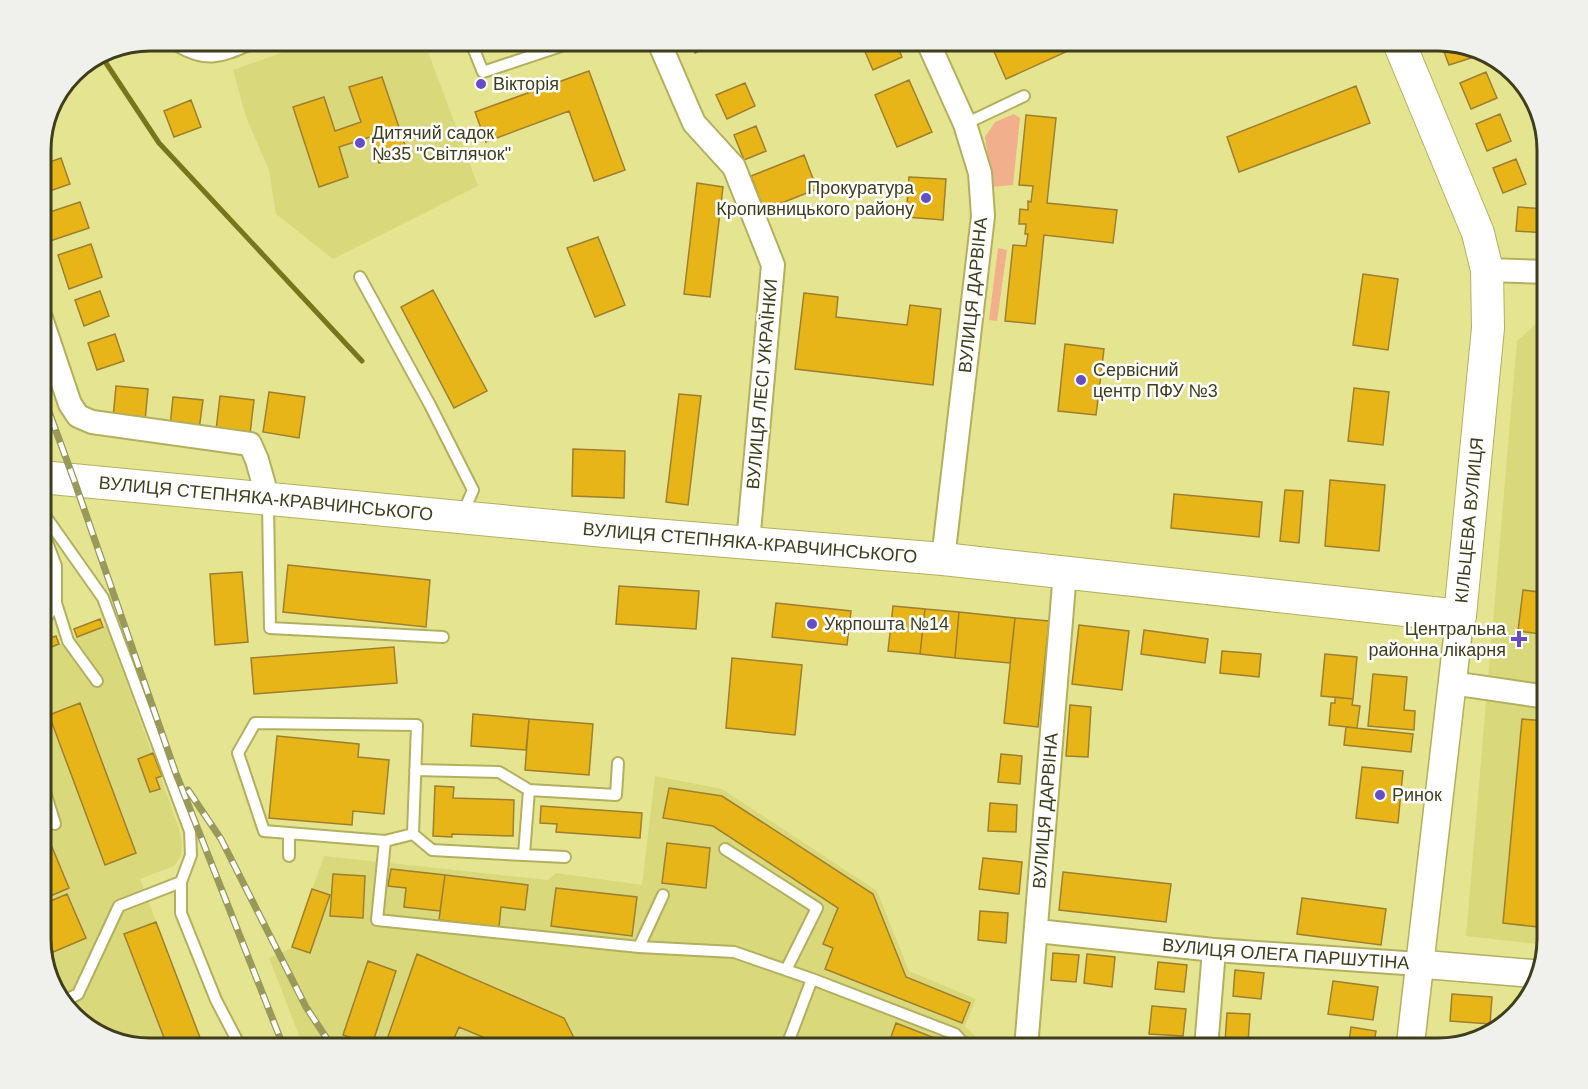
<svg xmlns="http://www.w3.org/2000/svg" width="1588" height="1089" viewBox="0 0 1588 1089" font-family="Arial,sans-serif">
  <rect width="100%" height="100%" fill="#e5e591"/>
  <path fill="#d9d87b" d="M315,41H424L478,186L333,259L276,214L269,170L246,117L233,70Z
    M1547,314V940L1546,945L1466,936L1517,341Z
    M106,626L179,828L182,843L181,855L174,866L140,879L204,1048H150L89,1030L55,994L41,946V651Z
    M655,776L722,789L877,891L909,971L976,999L965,1026L987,1048H304L269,958L292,948L324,856L548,880L556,873L642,885Z"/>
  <path fill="#f2af8c" d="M1014,114L1020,118L1013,185L992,187L985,137L995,122Z
    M998,248L1007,250L997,321L989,320Z"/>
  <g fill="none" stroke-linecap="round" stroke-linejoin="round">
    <path stroke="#78761c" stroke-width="5" d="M100,54L159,143L362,361"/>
  </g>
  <path fill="#e7b518" stroke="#9e7f2d" stroke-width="1.5" d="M691,40H718L719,43L695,53Z
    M860,40H895L902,57L873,70Z
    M989,40H1092L1006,79Z
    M1440,41L1468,49L1471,58L1449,65Z
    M589,71L625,170L594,181L569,111L486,142L475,112Z
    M1486,72L1497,98L1471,109L1460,83Z
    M382,77L408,154L379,163L370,137L339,147L348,177L319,187L293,107L324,97L335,131L361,122L349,87Z
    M909,80L932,132L897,147L875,95Z
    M745,83L755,106L727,119L716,95Z
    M1356,86L1370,123L1239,172L1227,137Z
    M191,100L201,127L174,137L164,111Z
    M1500,114L1511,141L1487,151L1476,124Z
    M1026,115L1056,118L1047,203L1117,210L1113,243L1044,235L1035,324L1005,321L1013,245L1026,246L1028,234H1025L1026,224H1019L1020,209L1028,210V201L1031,202L1033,186L1019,185Z
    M756,126L766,151L744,160L734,135Z
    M804,155L817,189L764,210L751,176Z
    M61,158L70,184L41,194V165Z
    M1516,159L1526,184L1503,193L1493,168Z
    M909,177L946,179L943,220L906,217Z
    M697,183L723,187L710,297L684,294Z
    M80,202L89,228L50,241L41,215Z
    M1518,207L1547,209V233L1516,231Z
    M598,237L625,305L595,317L567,248Z
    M91,244L102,277L69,289L58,255Z
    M1363,274L1398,279L1388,350L1353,345Z
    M433,290L487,391L454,408L401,307Z
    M100,291L109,316L84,326L75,300Z
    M804,293L838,297L836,317L907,325L910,305L941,309L933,385L795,369Z
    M115,334L124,361L97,370L88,343Z
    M1065,344L1104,349L1096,415L1058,411Z
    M116,386L148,389L145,421L113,418Z
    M1354,388L1389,392L1383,445L1348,441Z
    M269,392L305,397L299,438L263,432Z
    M679,394L701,396L688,505L666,502Z
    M220,396L254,400L250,434L216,430Z
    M173,397L203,400L199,430L170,426Z
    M573,449L625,451L624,498L572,496Z
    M1330,480L1385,485L1379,551L1325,546Z
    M1285,490L1303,491L1299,543L1280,541Z
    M1174,494L1262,502L1259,537L1171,528Z
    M288,565L430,580L426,627L283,612Z
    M242,572L248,642L215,645L210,574Z
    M619,586L699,591L696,629L616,624Z
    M1523,590L1547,593V635L1518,631Z
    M776,603L851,611L847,645L772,637Z
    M893,606L925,609L920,654L888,651Z
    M925,609L959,612L955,658L920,654Z
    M959,612L1015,618L1010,663L955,658Z
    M1015,618L1049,621L1038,727L1004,723Z
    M100,619L103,627L77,637L74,629Z
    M1079,625L1129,631L1122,690L1072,684Z
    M1144,630L1208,639L1205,663L1141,654Z
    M56,636L59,644L41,651V641Z
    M394,647L397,683L254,694L251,658Z
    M1222,651L1261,654L1259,677L1220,673Z
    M1325,654L1357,657L1353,699L1321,696Z
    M732,658L802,665L795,735L726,728Z
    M1373,674L1407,677L1404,710L1415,711L1414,730L1368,726Z
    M1335,697L1353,699L1352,705L1360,706L1357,728L1329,725L1331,703H1335Z
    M80,703L136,853L105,865L49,715Z
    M1070,705L1091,707L1088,757L1066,756Z
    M473,714L529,719L526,750L471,746Z
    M529,719L593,724L589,775L525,770Z
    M1522,719L1547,721V826L1538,927L1503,923Z
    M1346,727L1413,734L1411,752L1344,745Z
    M277,736L359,744L358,757L389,760L384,814L353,811L352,825L269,818Z
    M153,753L162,776L156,778L160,789L150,792L138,759Z
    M1001,754L1022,756L1020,784L998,782Z
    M1362,767L1403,771L1398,823L1356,818Z
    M435,786L454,787L453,798L514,800L513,836L452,834V837L433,836Z
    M669,788L722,796L873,894L906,977L970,1003L962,1023L825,969L833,948L823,944L838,908L713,826L663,818Z
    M990,803L1017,805L1016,832L988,831Z
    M541,806L642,813L640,838L556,832L557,824L540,823Z
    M667,843L710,848L706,888L662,883Z
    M52,847L69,888L41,900V851Z
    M983,858L1022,862L1019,894L979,889Z
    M391,869L445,875L440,911L404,907L406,888L388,886Z
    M1063,872L1171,884L1166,922L1059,910Z
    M333,874L365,876L363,918L330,916Z
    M445,875L528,885L525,910L501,907L499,927L439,920Z
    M556,888L637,897L632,936L551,926Z
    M312,889L330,895L310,953L292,947Z
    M67,894L86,938L44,956L41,946V905Z
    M1302,898L1386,909L1381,945L1297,934Z
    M980,911L1008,913L1006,943L978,940Z
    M156,922L204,1048H168L124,934Z
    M1053,953L1079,955L1076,982L1051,980Z
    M417,954L564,1018L579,1048H509L459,1027L450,1048H384Z
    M1087,954L1115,957L1112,987L1084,983Z
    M368,961L396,971L372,1045L343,1035Z
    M1158,962L1187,965L1184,992L1155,989Z
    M1235,970L1264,973L1261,999L1233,996Z
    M1333,981L1378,987L1373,1020L1328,1014Z
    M1452,994L1492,997L1490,1024L1450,1021Z
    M1152,1006L1186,1009L1183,1036L1149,1034Z
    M1227,1013L1250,1014L1248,1043L1225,1042Z
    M896,1023L950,1044L948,1048H887Z
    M1351,1027L1376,1031L1373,1048H1348Z
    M1453,1038L1471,1041L1452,1045Z"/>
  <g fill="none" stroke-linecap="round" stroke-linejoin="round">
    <g stroke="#b2b05e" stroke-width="14">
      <path id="service" d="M470,40L483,72L579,40
        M965,124L1024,96
        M360,277L430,405L473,490L463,513
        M268,503L270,628L443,637
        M41,510L103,598L190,831L191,855L181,882L119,906L78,994L62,1002
        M41,526L56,566V603L41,626
        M56,603L68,641L97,681
        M41,720L42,725L41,742
        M255,723L417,725L413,834L385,841L264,831L238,753Z
        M41,779L55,824
        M529,790L616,795L618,763
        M289,833V856
        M413,834L432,850L524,855L529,790L499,772L415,770
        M385,841L377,920L639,947L734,952L812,979L786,1048
        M725,849L817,908L786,970
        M524,855L565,857
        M181,882V913L216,1000L241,1048
        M639,947L663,895
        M812,979L955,1034L968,1048"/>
    </g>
    <g stroke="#b2b05e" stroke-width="26">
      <g id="minor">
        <path d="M179,40C206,56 218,52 245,40"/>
        <path d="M658,40L694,123L734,167L773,265L748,543"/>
        <path d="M927,40L965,124L980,173L983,216L943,559"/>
        <path d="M1487,270L1547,272"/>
        <path d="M41,318L70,404L78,416L92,422L250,444L257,460L268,499"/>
        <path d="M1452,683L1547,697"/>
        <path id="s1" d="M1037,931L1214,950L1419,964"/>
        <path id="s2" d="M1026,1048L1065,572"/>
        <path d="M1206,1048L1214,950"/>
      </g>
    </g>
    <g stroke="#b2b05e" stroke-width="30">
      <path id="tertiary" d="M1419,964L1537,974
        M1410,1048L1460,616"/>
    </g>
    <g stroke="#b2b05e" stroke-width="34">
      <g id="secondary">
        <path id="s3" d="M41,477L605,531L943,559L1460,616L1488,328L1487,270L1478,233L1398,40"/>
      </g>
    </g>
    <use href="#service" stroke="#fff" stroke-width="10"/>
    <use href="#minor" stroke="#fff" stroke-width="22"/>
    <use href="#tertiary" stroke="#fff" stroke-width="27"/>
    <use href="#secondary" stroke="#fff" stroke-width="32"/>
    <g stroke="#99995b" stroke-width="7">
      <path id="rail" d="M41,390L74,480L175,771L284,1048
        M188,790L221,839L306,1007L333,1048"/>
    </g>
    <use href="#rail" stroke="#fff" stroke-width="4.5" stroke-dasharray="14" stroke-linecap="butt"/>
  </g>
  <g fill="#664dc6" stroke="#fff" stroke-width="2">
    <circle cx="481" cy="84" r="6"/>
    <circle cx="360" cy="143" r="6"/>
    <circle cx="926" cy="198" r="6"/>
    <circle cx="1081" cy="380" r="6"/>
    <circle cx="812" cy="624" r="6"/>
    <path d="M1516 630h6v6h6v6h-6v6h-6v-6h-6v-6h6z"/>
    <circle cx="1380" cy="795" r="6"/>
  </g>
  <g text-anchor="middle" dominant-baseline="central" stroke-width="5" stroke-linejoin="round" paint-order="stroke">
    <g font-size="18" fill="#3f3e1b" stroke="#fff" text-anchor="start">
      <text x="493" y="84">Вікторія</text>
      <text x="372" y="133">Дитячий садок<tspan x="372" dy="21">№35 "Світлячок"</tspan></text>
      <text x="914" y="188" text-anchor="end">Прокуратура<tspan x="914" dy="21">Кропивницького району</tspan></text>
      <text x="1093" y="370">Сервісний<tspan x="1093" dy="21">центр ПФУ №3</tspan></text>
      <text x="824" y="624">Укрпошта №14</text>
      <text x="1506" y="629" text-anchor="end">Центральна<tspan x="1506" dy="21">районна лікарня</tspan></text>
      <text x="1392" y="795">Ринок</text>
    </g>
    <g font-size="18" fill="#3f3e1b" stroke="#fff">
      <text transform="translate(973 295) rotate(-84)">ВУЛИЦЯ ДАРВІНА</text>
      <text transform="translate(762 384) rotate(-85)">ВУЛИЦЯ ЛЕСІ УКРАЇНКИ</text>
      <text stroke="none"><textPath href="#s3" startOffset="226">ВУЛИЦЯ СТЕПНЯКА-КРАВЧИНСЬКОГО</textPath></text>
      <text stroke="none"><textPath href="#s3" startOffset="1522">КІЛЬЦЕВА ВУЛИЦЯ</textPath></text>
      <text stroke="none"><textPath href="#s3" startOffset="712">ВУЛИЦЯ СТЕПНЯКА-КРАВЧИНСЬКОГО</textPath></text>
      <text stroke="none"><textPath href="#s2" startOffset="238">ВУЛИЦЯ ДАРВІНА</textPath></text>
      <text stroke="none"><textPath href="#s1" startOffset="250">ВУЛИЦЯ ОЛЕГА ПАРШУТІНА</textPath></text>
    </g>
  </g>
  <path d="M0 0H1588V1089H0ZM150 51H1438A99 99 0 0 1 1537 150V939A99 99 0 0 1 1438 1038H150A99 99 0 0 1 51 939V150A99 99 0 0 1 150 51Z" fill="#f0f0ed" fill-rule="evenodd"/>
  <path fill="none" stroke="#3f3e1b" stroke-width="3" d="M150 51H1438A99 99 0 0 1 1537 150V939A99 99 0 0 1 1438 1038H150A99 99 0 0 1 51 939V150A99 99 0 0 1 150 51Z"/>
</svg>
